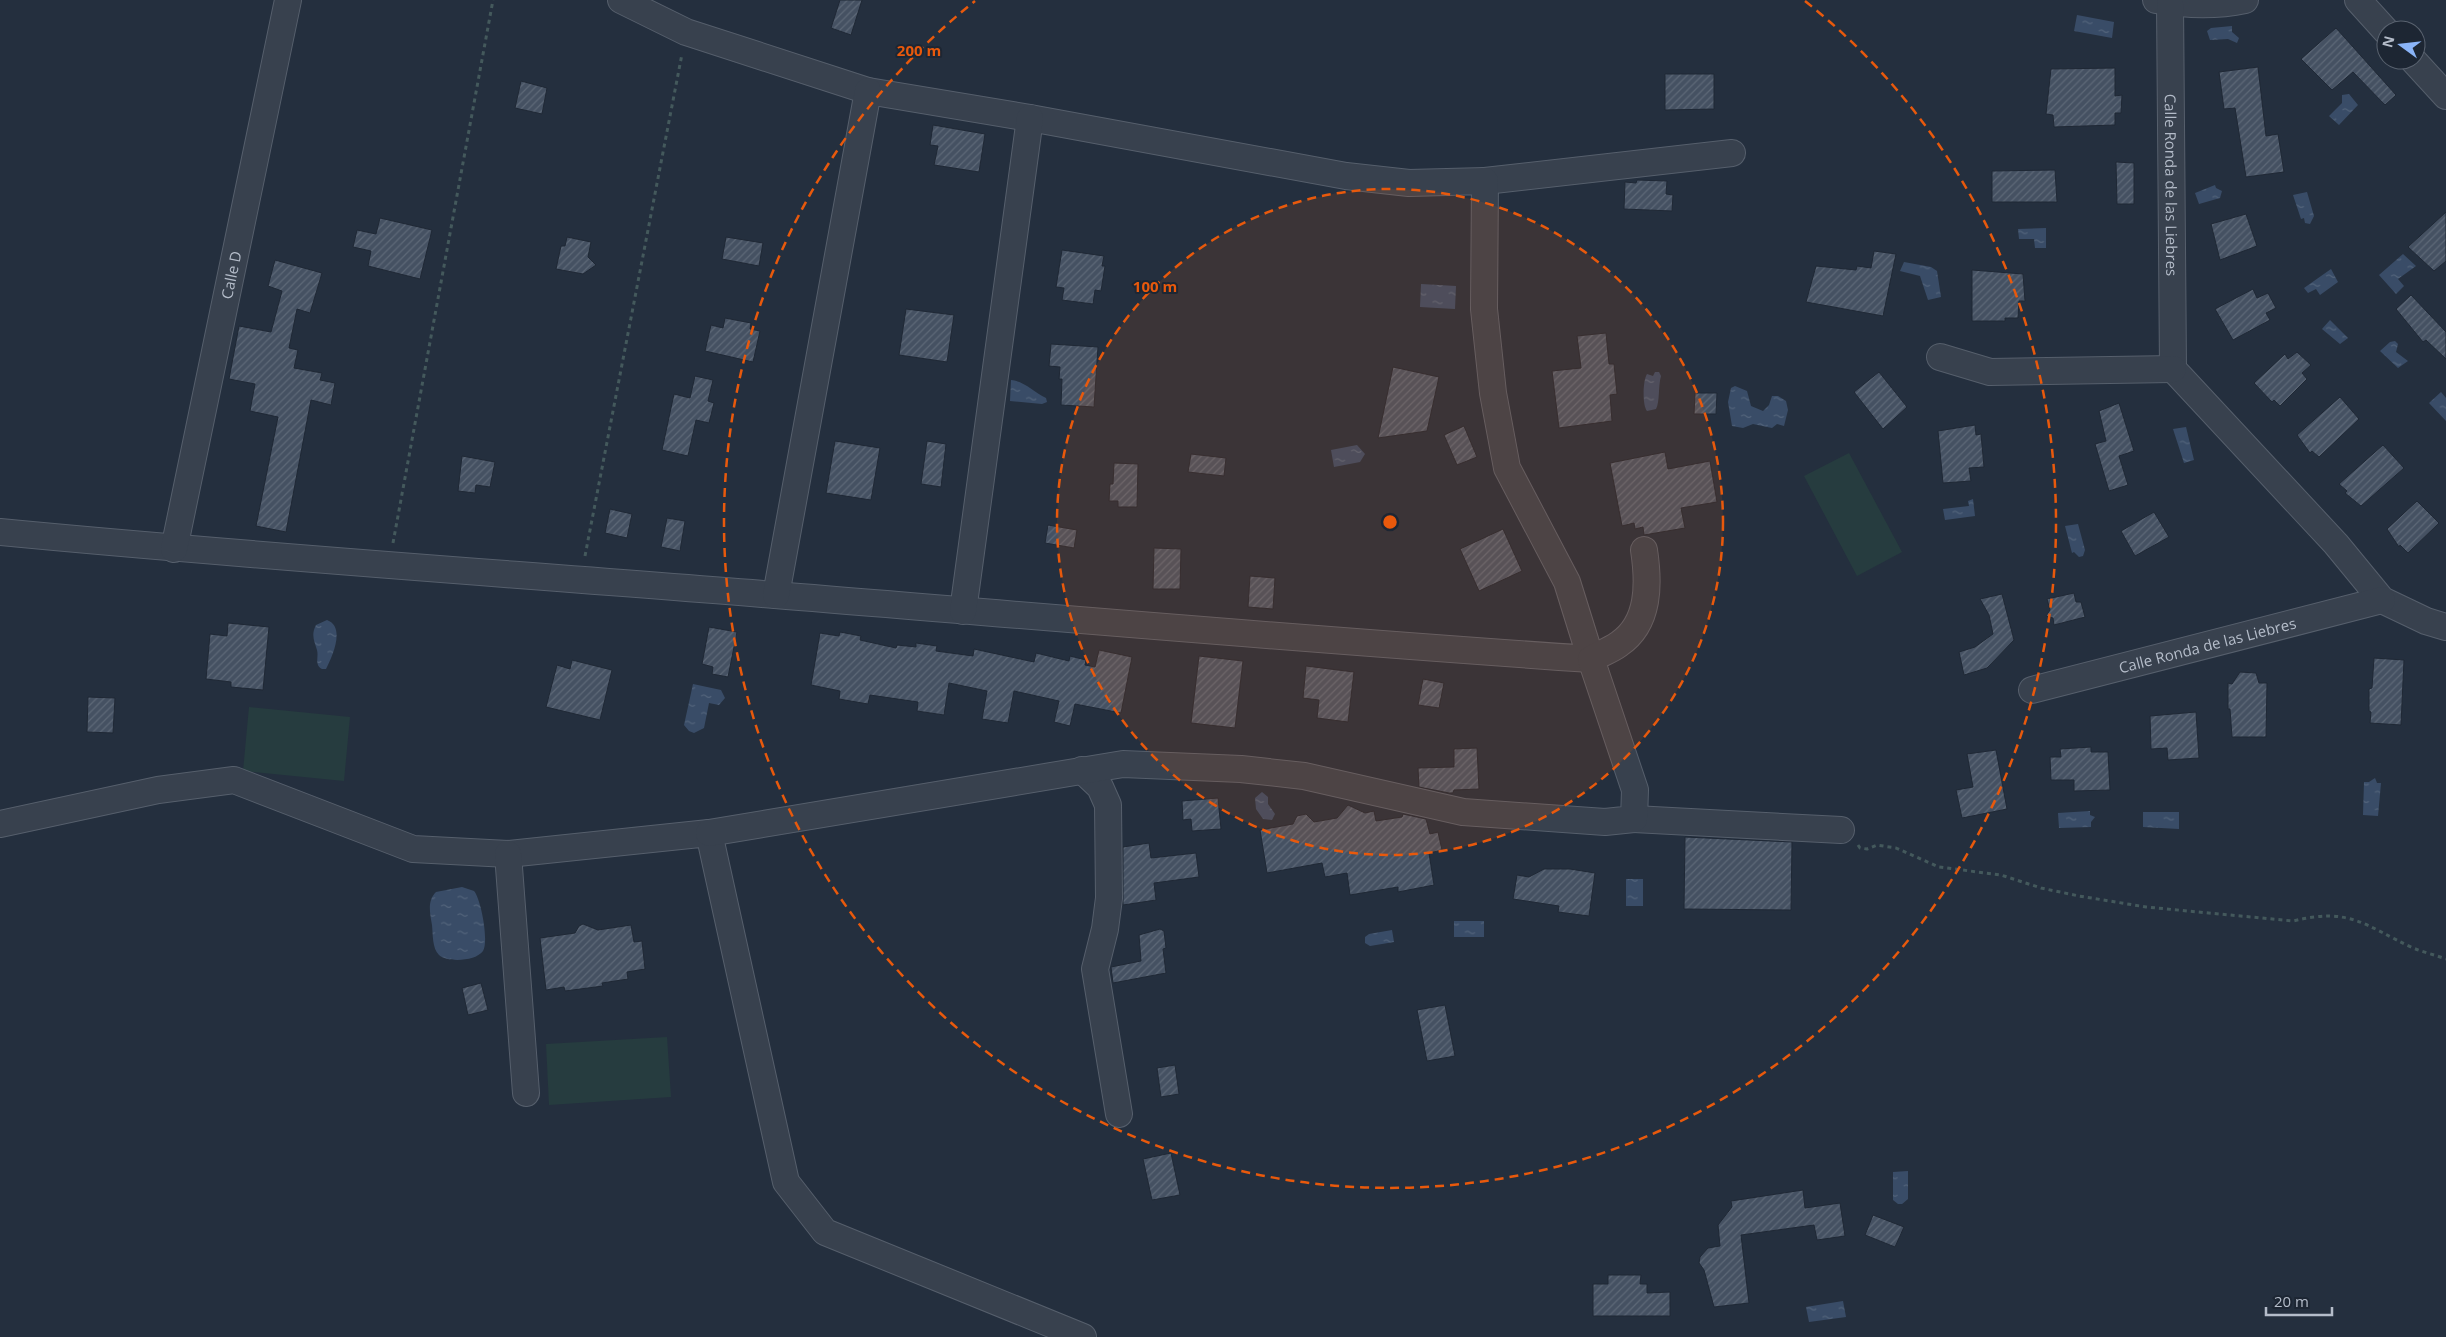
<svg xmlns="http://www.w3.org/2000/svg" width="2446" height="1337" viewBox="0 0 2446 1337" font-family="'Open Sans',sans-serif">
  <defs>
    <pattern id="water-ripples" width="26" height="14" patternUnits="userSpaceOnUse" patternTransform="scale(1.25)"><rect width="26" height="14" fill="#394c67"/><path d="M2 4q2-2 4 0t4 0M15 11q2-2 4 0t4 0" fill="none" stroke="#53647b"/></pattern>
    <pattern id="building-hatch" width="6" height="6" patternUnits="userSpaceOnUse" patternTransform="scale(1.25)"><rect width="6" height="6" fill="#455162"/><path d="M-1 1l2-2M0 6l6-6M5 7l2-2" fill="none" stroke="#5d6877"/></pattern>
  </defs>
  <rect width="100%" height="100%" fill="#242f3e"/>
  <path fill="#263c3f" d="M1849,453L1902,552L1857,576L1804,476Z
    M249,707L350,717L344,781L243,771Z
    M667,1037L671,1097L549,1105L546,1044Z"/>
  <path fill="url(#water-ripples)" d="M2077,15L2114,22L2112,38L2074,31Z
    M2232,26V32L2239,38L2237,43L2228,39L2210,40L2207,31L2211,28Z
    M2349,94L2358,105L2339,125L2329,116L2342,103V95Z
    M2215,185L2216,188L2222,191L2220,198L2199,204L2195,193Z
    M2307,192L2314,216L2310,224L2305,223L2304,218L2301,219L2293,195Z
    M2046,228V248H2035L2034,239H2019L2018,229Z
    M2403,254L2416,266L2398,279L2404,286L2396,294L2379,275Z
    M1904,262L1931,267L1937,271L1941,297L1928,300L1920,276L1900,271Z
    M2331,269L2338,282L2320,295L2316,289L2308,293L2304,288Z
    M1421,284L1456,286L1455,309L1420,307Z
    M2330,320L2348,338L2340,344L2322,329Z
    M2395,341L2398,344L2396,352L2408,361L2398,368L2380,351L2390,342Z
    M1655,372H1659L1661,376C1658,386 1660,402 1656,409L1647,411C1642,405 1643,380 1647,374L1653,376Z
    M1011,380C1024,381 1034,392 1046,398L1047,402L1042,404L1010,401Z
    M1735,386L1747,391L1751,406L1763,411L1769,405L1772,396H1778L1786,401L1788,410L1784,426L1777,424L1772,428L1753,424L1743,428L1732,426L1728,402L1731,388Z
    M2441,392L2446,398V421L2429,403Z
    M2186,427L2194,460L2184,463L2173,429Z
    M1357,445L1365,454L1360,462L1334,467L1331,450Z
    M1973,499L1975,516L1945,520L1943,509L1969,506L1968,501Z
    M2078,524L2085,550L2083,556L2079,557L2074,552L2072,553L2065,526Z
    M327,620C346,627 332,657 326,669H322C314,664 319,658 317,650C314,640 311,635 316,625Z
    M693,684L721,690L725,698L719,705L709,703L704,728L694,733L689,731L684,725Z
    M2375,778L2377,783H2381L2378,816L2363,815L2364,782H2369Z
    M1262,792L1268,797V804L1275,814L1272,820L1263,819L1256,809L1255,798Z
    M2090,811V815L2095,817L2091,822V827L2059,828L2058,813Z
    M2143,812H2179V829L2143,827Z
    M1626,879H1643V906H1626Z
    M462,887L474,891C481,899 489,941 483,951C476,961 448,963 439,955C432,948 433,934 432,925C430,913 427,901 436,892Z
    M1454,921H1484V937H1454Z
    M1392,930L1394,942L1370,946L1365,943V937L1369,934Z
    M1908,1171V1199L1902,1204H1898L1893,1200V1172Z
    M1843,1301L1846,1317L1809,1322L1806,1307Z"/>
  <path fill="url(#building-hatch)" stroke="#1f2835" d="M840,0H862L851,35L831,28Z
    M2336,28L2396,95L2385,105L2353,72L2332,90L2301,59Z
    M2258,67L2266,136L2278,134L2284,172L2246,177L2235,108L2224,109L2219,72Z
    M2115,68V96L2122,95L2121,113H2115V125L2054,127L2053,115L2046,114L2051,69Z
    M1665,74H1714V109L1665,110Z
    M521,81L547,88L542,114L515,108Z
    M933,125L985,134L979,172L934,165L938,146L930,145Z
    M2116,162L2134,163V204H2117Z
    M2055,170L2057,202H1992V171Z
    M1637,180L1667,181L1666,194L1673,195L1672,211L1624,209L1625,182L1636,183Z
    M2446,212V261L2434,271L2408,247Z
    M2246,214L2257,246L2220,260L2211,224Z
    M380,218L432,230L420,279L368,266L371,251L353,247L357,230L376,234Z
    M567,237L591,242L588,257L596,265L583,274L556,269L561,246H565Z
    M726,237L763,243L759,266L722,259Z
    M1062,250L1104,256L1102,266H1105L1101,291L1095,290L1093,304L1062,300L1064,288L1056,287Z
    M1874,251L1896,254L1883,316L1806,302L1816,266L1856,270L1857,266L1871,268Z
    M275,260L322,273L310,313L297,309L289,348L298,350L294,368L322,373L320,380L335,383L331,405L311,400L286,532L256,526L278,417L250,411L255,384L229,379L239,326L271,332L282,291L268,286Z
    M1972,270L2023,274L2025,301H2019L2018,318H2005V321H1972Z
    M2253,289L2257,298L2268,293L2276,308L2266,313L2270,320L2233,340L2215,309Z
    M2411,295L2446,332V359L2426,340L2423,342L2396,309Z
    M906,309L954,315L947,362L899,355Z
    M725,318L751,323L750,329L760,331L753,362L705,351L711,325L723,328Z
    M1606,333L1609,364H1614L1617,394L1610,395L1612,421L1559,428L1552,371L1581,368L1577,336Z
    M1051,344L1098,347L1094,407L1061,405L1062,379H1059L1060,367L1049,366Z
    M2297,352L2311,365L2302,373L2307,379L2280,406L2274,400L2272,402L2254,383L2285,354L2288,359Z
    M1393,367L1439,377L1427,431L1378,438Z
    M1879,372L1907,407L1883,429L1854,392Z
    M695,376L713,380L708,401L714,403L709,423L696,420L688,456L662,450L674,394L690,398Z
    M1695,393H1717L1716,414H1694Z
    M2340,397L2359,419L2319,457L2312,451L2310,453L2297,435Z
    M2119,403L2134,451L2119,456L2128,485L2109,491L2095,444L2106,441L2099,411Z
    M1975,425L1976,435L1981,434L1984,467L1969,468L1971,481L1943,483L1938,431Z
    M1464,426L1477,457L1457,465L1444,435Z
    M835,441L880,448L871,500L826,493Z
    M927,441L946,444L941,487L921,484Z
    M2383,445L2404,468L2361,506L2345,493L2347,491L2339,484Z
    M1665,452L1668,469L1710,461L1717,502L1681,508L1685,528L1644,535L1643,527L1635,529L1634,523L1622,526L1610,463Z
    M1191,454L1226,458L1224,476L1188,472Z
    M462,456L495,462L490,487L476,485L475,493L458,491Z
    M1114,463L1138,464L1137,507H1118V501H1109L1110,484H1113Z
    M2417,501L2439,523L2408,553L2400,545L2399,547L2387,529Z
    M610,509L632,514L627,538L605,533Z
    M2154,512L2169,537L2135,556L2121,531Z
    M667,518L685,521L680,551L661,547Z
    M1048,525L1077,530L1074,548L1045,543Z
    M1503,529L1522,571L1479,591L1460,549Z
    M1154,548L1181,549L1180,589H1153Z
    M1250,576L1275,578L1273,609L1248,607Z
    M2074,593L2076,602H2081L2085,617L2054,625L2053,618L2046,616L2050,610L2047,599Z
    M2002,594L2014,640L1987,668L1964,675L1959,652L1975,647L1993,634L1989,615L1980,599Z
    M228,623L269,627L263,690L231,687V682L206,679L210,634L227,636Z
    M709,627L737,632L728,677L712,674L713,667L702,664Z
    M840,632L861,636L860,640L896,648L897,645L916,647V643L937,646L936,651L973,656L974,649L1034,662L1036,653L1069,661L1070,656L1086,660L1085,665L1095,667L1099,650L1132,657L1121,713L1075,704L1070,726L1054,722L1059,701L1014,691L1008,723L982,719L987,691L949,683L944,715L917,711L918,702L870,695L868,704L839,699L840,691L811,685L820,633L839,636Z
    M1199,656L1243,661L1235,728L1191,723Z
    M2374,658L2404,660L2401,725L2370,723L2371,712L2369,711V689L2372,688Z
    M572,660L612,670L600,720L546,707L557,665L570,669Z
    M1306,666L1354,672L1348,722L1317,718L1319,700L1303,698Z
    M2240,672L2256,673L2259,683H2267L2266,737H2232L2230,709H2228V683L2232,684Z
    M1423,679L1444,683L1439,708L1418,705Z
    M88,697L115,698L113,733L87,732Z
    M2196,712L2199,758L2168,760L2167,748L2151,749L2150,716Z
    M2091,747V752H2108L2110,790L2074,791V780H2051L2050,757H2061L2060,749Z
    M1477,748L1479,789L1454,790L1453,793H1449L1419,787L1418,768L1454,767V749Z
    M1996,750L2007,809L1962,818L1956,790L1973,787L1967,754Z
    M1218,798L1221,829L1192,831L1191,819L1183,820L1182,801Z
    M1348,805L1365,813L1374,811L1376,821L1402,817L1403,814L1426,819L1430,834L1438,832L1442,850L1429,853L1434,885L1398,892V887L1350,895L1347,873L1325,877L1322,863L1267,873L1260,830L1293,824L1297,816L1306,814L1314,822L1337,818Z
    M1685,837L1792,842L1791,910L1684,909Z
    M1149,843L1151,858L1196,853L1199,877L1154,883L1156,900L1123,905V847Z
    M1544,869H1570L1595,873L1589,916L1558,912L1559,906L1513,899L1517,875L1529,877Z
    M583,924L598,930L631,925L634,942L642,941L645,969L627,972L628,979L602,983L603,986L565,991L564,987L546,990L540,938L575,933L579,926Z
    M1160,929L1164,931L1166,948L1163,949L1166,973L1113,983L1111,967L1141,961L1139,935Z
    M481,983L488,1010L468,1015L462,988Z
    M1445,1005L1455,1056L1427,1061L1417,1010Z
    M1175,1065L1179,1094L1161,1097L1157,1068Z
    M1171,1153L1180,1195L1152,1200L1143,1159Z
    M1803,1190L1805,1208L1840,1203L1845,1236L1817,1240L1814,1225L1741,1235L1749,1303L1714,1307L1704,1270L1699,1263L1700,1257L1708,1248L1720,1246L1718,1225L1732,1207L1731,1201Z
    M1873,1215L1904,1227L1895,1247L1865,1235Z
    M1608,1275H1641L1640,1284H1647V1293L1670,1292V1316H1593V1284H1608Z"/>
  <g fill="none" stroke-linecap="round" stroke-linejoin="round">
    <g stroke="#565f6c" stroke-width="28">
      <g id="minor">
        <path d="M2156,0C2185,5 2217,6 2245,0"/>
        <path d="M2358,0L2386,31"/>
        <path id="s1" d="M2170,3L2173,369L2336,544L2382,600L2426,621L2446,627"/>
        <path d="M2413,60L2446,96"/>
        <path d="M1485,181L1732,153"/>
        <path d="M1940,357L1990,372L2173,369"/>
        <path d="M0,532C258,557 517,574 775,595C1047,617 1319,641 1591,659L1567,582L1507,468L1493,393L1484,309L1485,181L1409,183L1346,176L1030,118L868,91L686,32L621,0"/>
        <path id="s2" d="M174,549L288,0"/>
        <path d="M776,595L868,91"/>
        <path d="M963,611L1030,118"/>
        <path id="s3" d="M2032,690L2382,600"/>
        <path d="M1082,770L1100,787L1108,805L1109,898L1105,929L1095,969L1119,1114"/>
        <path d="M1634,819L1841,830"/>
        <path d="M0,824L158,790L234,780L413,849L508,854L709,833L786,1182L825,1232L1083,1337"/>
        <path d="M709,833L1123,764L1241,769L1304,776L1463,812L1605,822L1634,819L1635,790L1591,659C1600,654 1611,650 1619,644C1650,623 1649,583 1644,550"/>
        <path d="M508,854L526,1093"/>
      </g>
    </g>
    <path stroke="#44595c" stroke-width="3" stroke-dasharray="4 4" stroke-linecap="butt" d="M393,543L493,0
      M585,556L682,54
      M1858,845L1860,848L1867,849L1877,845L1896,848L1939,867L2001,875L2041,888L2079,896L2146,907L2293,921C2350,907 2364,925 2413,948C2423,952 2435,955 2446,959"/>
    <use href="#minor" stroke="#38414e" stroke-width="26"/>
  </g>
  <circle cx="1390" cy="522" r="333" fill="#e8590c" fill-opacity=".12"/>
  <g fill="none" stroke="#e8590c" stroke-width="2.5" stroke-dasharray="9 6">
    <circle cx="1390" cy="522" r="333"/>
    <path d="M1805 1A666 666 0 1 1 975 1"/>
  </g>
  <g text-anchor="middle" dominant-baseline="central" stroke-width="4" stroke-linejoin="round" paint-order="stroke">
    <g font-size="15" fill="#b4bcc9" stroke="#1d2633">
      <text stroke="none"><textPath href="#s1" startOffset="182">Calle Ronda de las Liebres</textPath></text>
      <text stroke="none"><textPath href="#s2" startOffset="280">Calle D</textPath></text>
      <text stroke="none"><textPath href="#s3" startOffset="181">Calle Ronda de las Liebres</textPath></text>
    </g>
  </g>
  <circle cx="1390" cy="522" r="8" fill="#e8590c" stroke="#1d2633" stroke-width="2.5"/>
  <g font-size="15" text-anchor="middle" font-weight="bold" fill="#e8590c" stroke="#1d2633" stroke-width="4" stroke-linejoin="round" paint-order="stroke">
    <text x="919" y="56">200 m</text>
    <text x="1155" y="292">100 m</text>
  </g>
  <g transform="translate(2401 45) rotate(285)"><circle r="24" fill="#1d2633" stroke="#59626f"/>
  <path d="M0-4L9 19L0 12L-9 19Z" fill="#8ab4f8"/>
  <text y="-8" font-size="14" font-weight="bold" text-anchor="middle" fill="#b4bcc9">N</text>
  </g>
  <path d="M2266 1307v8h66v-8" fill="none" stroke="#b4bcc9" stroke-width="2.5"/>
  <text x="2274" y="1307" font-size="15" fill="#b4bcc9" stroke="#1d2633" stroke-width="4" paint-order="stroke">20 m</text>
</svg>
